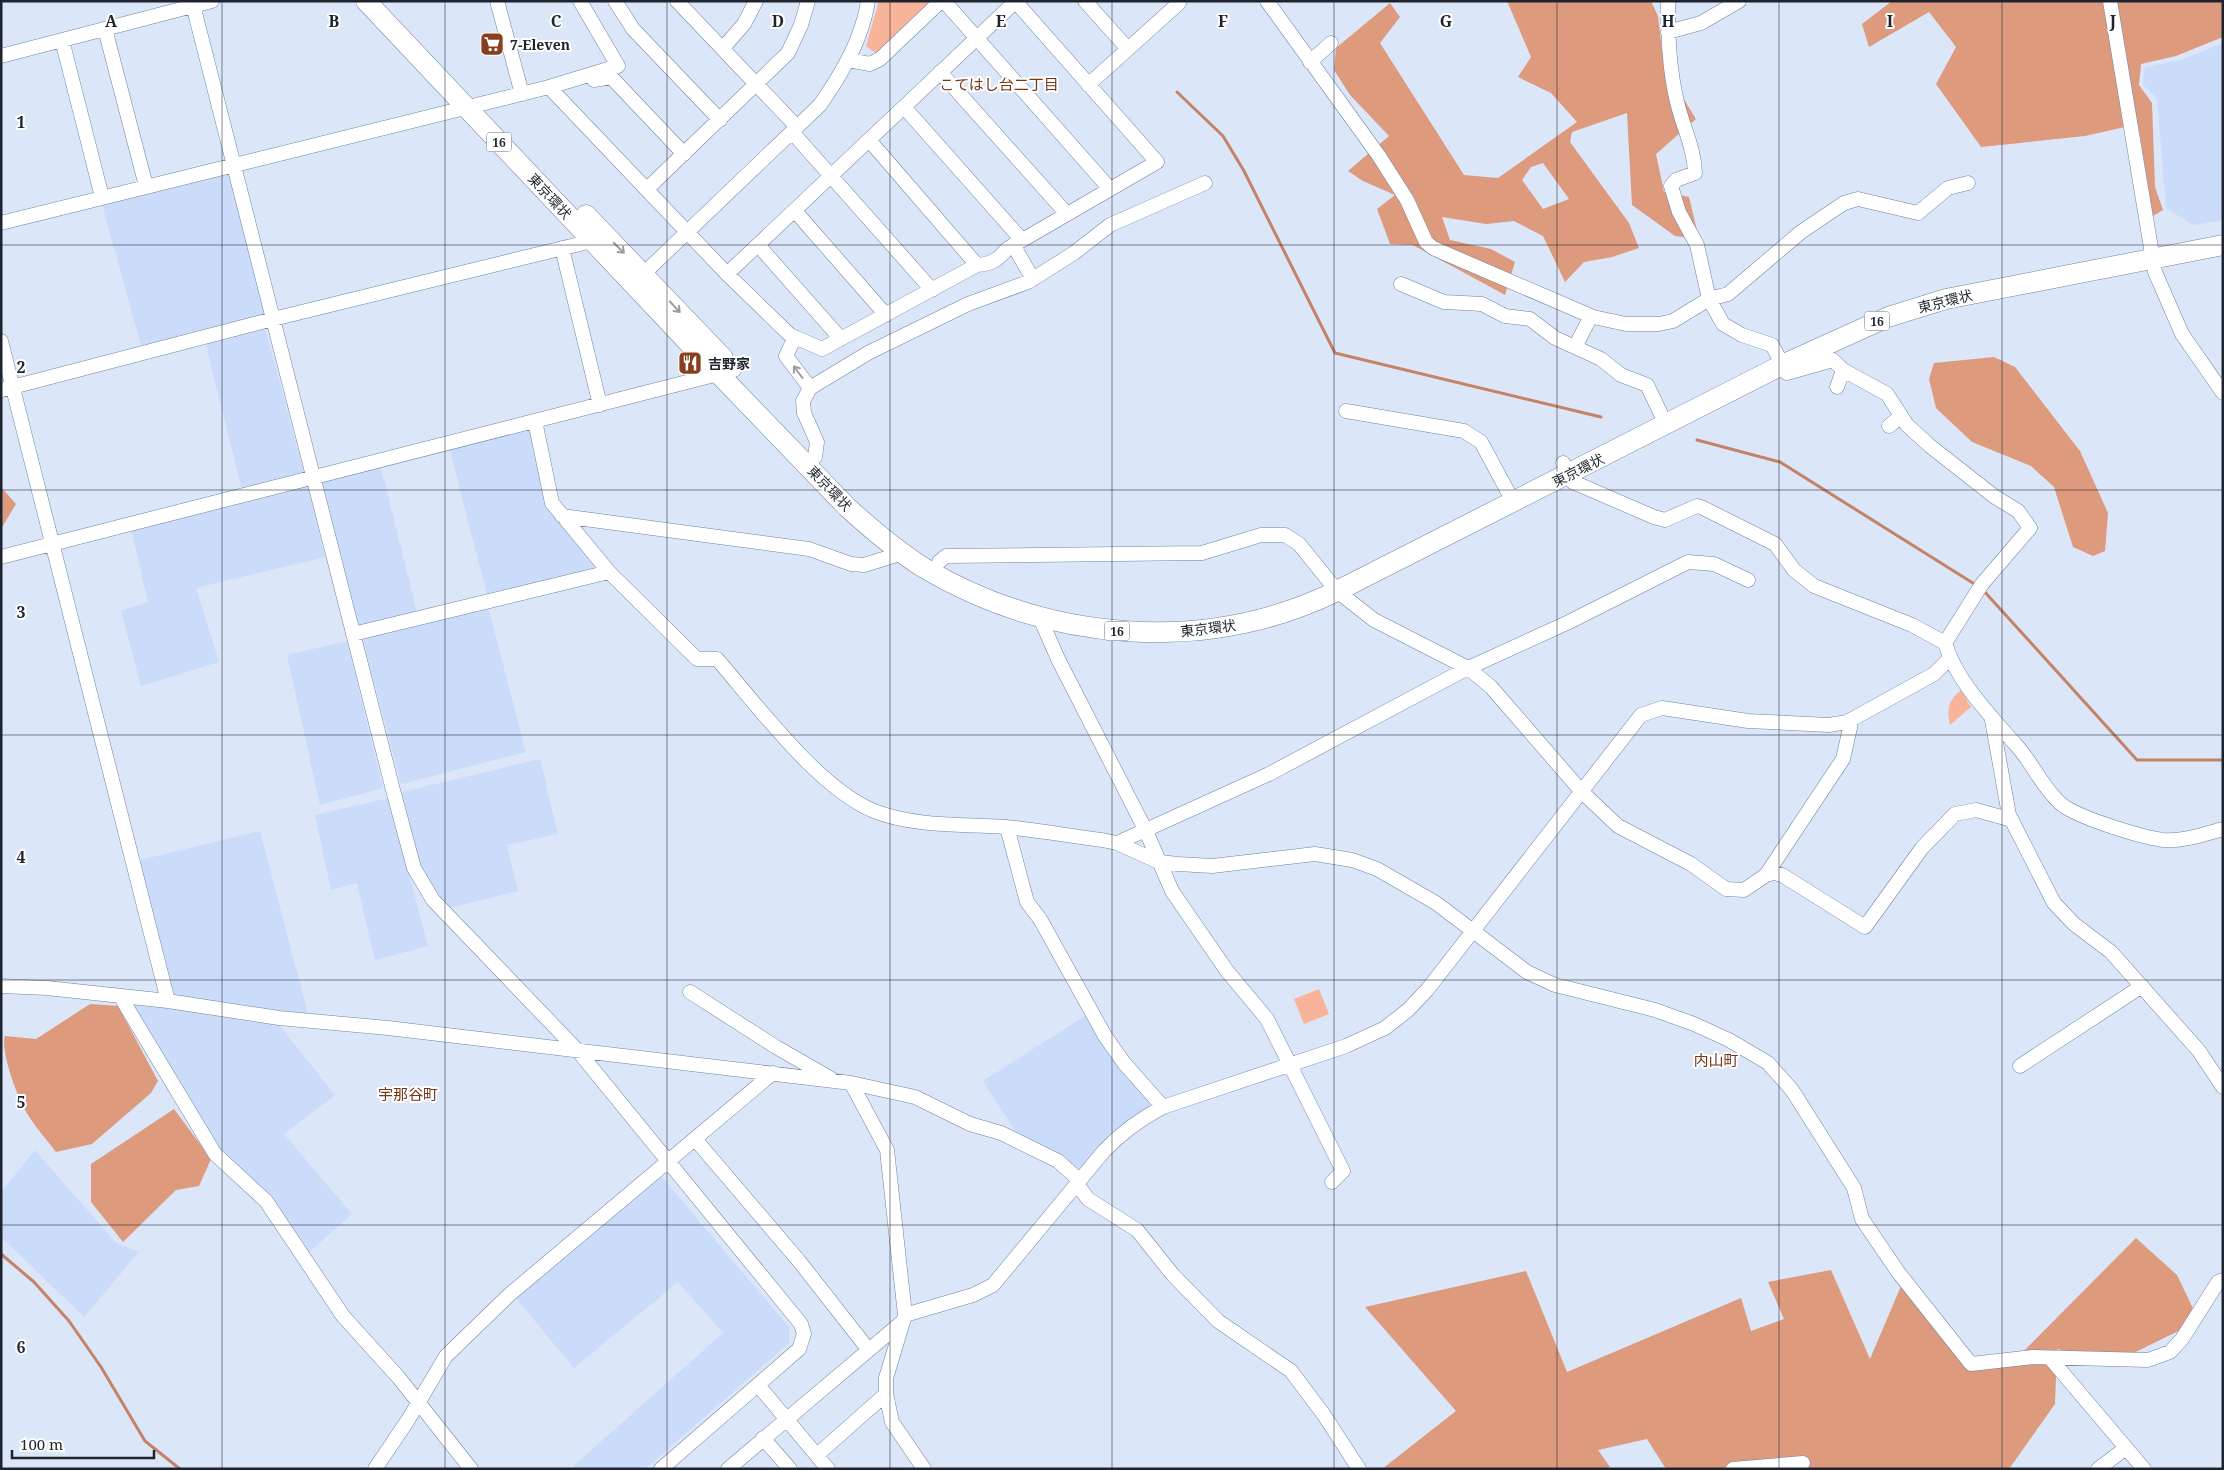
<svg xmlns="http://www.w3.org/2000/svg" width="2224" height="1470" viewBox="0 0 2224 1470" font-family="'Noto Serif','Noto Sans JP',serif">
  <rect width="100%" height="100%" fill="#dbe6f9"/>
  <path fill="#cbdbfa" d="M2223,43V220L2193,225L2166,208L2157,98L2143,85L2145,67L2181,60Z
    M228,169L266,317L142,349L101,201Z
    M265,327L304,474L242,489L205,341Z
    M524,427L533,433L548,507L601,570L488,599L449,446Z
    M380,464L417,612L358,627L318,478Z
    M307,481L325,557L196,588L219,662L141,686L121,611L148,602L131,529Z
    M488,607L526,752L401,784L362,637Z
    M347,641L383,788L320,805L287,655Z
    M540,759L558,834L507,845L518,891L448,908L428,886L418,866L398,793Z
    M389,798L428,946L375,960L357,883L331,890L315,815Z
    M260,831L308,1014L170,997L136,861Z
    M127,1001L276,1021L335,1095L284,1134L352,1214L307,1254L218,1151Z
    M1088,1014L1153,1105L1111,1132L1078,1174L1060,1154L1018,1135L983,1081Z
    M35,1150L116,1243L139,1252L84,1317L1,1237V1192Z
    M661,1176L789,1327V1343L645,1469H570L723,1333L678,1282L574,1368L514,1296Z"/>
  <path fill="#f7b498" d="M879,1H935L879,55L866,46Z
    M1961,690L1971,707L1950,725C1946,709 1949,700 1961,690Z
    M1319,989L1329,1014L1304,1024L1294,999Z"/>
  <path fill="#de9a7d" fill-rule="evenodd" d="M1507,1H1651L1658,16L1664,67L1696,119L1656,154L1664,192L1689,197L1699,239L1675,236L1632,205L1627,113L1572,132L1570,142L1629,223L1639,248L1612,257L1584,262L1565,282L1543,236L1514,221L1486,224L1442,217L1450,240L1491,249L1515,262L1505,295L1413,245L1390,244L1377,209L1395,195L1363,181L1348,171L1389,136L1350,95L1334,70L1336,48L1390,3L1400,17L1380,43L1464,175L1498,178L1577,122L1551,93L1518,77L1531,57ZM1543,163L1569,199L1543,209L1522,180L1531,167Z
    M1892,1H2223V37L2176,56L2141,64L2139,85L2152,103L2155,187L2163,210L2153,216L2138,124L2085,136L1981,147L1936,84L1956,47L1929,12L1869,47L1862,24Z
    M1994,357L2015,367L2080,451L2108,513L2105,551L2093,556L2073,547L2054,487L2031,466L1972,442L1936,408L1929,379L1934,363Z
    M1,487L16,504L1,529Z
    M90,1004L118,1006L158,1081L151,1093L92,1144L56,1152C47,1140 36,1128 28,1115C18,1100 0,1051 5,1036L36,1039Z
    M174,1109L211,1159L199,1186L176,1190L123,1242L91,1202V1164Z
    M2136,1238L2177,1275L2199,1321L2117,1361L2057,1349L2055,1404L2009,1469H1666L1647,1439L1598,1450L1610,1467L1604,1469H1382L1456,1411L1365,1307L1526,1271L1567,1372L1741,1298L1751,1331L1784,1319L1768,1282L1831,1270L1870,1359L1901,1286L1964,1367L2009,1366Z"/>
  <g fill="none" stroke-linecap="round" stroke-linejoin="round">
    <path stroke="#c48266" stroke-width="3" d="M1177,92L1223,136L1244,171L1335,353L1601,417
      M1697,440L1780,462L1976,585
      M1983,590L2137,760H2223
      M1,1254L34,1282L69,1321L101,1367L145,1441L180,1469"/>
    <g stroke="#73829f" stroke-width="15">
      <path id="minor" d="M192,1L393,790L414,868L433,900L578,1051L801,1324L804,1334L799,1349L661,1469
        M497,1L522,94
        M615,1L633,29L720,120
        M677,1L797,127
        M944,1L1110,189
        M1085,1L1128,49
        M1267,1L1379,156L1407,200L1426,242L1433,248L1593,317L1626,324H1659L1673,321L1709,299L1728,294L1801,232L1844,203L1858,199L1918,213L1948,188L1968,183
        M1668,1C1668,36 1669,68 1677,102C1683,127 1694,147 1695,173L1676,180L1671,186L1679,212L1697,245L1709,299L1723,324L1742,335L1772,345L1787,373L1833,360L1843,370L1837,387
        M2110,1L2155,272L2182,334L2223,393
        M105,29L146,186
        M1668,32L1701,23L1739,1
        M62,40L102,197
        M723,48L744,24L756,1
        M1,56L212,1
        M848,60L870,64L880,59L941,1
        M1310,62L1331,43
        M940,72L1067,214
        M594,80L611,77L684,154
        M1088,85L1179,3L1177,1
        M549,87L727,274L790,335L822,349L977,265C991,264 998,260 1007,249L1157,162L1015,1
        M904,107L1022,240
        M792,132L932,290
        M869,140L977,265
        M647,189L788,53L801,25L808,1
        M795,211L886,315
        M1,223L549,87L618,66L580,1
        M758,245L841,339
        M1013,245L1033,279
        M562,248L600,405
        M727,274L1015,2
        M637,280L820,105C842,73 862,40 868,1
        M1401,284L1444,302L1482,304L1505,316L1530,319L1555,338L1601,359L1621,375L1647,385L1661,414
        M795,337L786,356L810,388
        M1,341L168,1001
        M1576,345L1591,316
        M1843,370L1887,394L1907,425L1930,446L1995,497L2018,511L2030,528L1982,584L1945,643
        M1,390L273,319L592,241
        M1346,411L1464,431L1481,442L1508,492
        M535,421L552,503L609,572L697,659H717C757,705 818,788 874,811C915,827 962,824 1005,827C1037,830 1070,836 1102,840L1117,843L1159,862L1178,864L1212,866L1315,854L1352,860L1377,869L1436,903L1527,972L1555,985L1655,1010L1694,1024L1729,1040L1768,1063L1792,1090L1854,1188L1862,1219L1898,1272L1971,1364L2033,1357L2148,1360L2170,1352L2182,1339L2218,1282L2223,1280
        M1889,426L1900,417
        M815,457L817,442L804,413L803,401L810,388L868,353L968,304L1028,282L1074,253L1110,225L1205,183
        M1563,463L1573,482L1654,517L1665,520L1697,506L1701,507L1775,544L1794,570L1814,586L1912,625L1945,643C1956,681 1991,716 2016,745C2032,762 2042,787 2060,803C2075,817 2141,837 2163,840C2183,842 2204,834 2223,829
        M562,516L809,549L851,564L864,565L903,553
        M1,557L734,370
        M939,562L946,556L1202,553L1261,535H1285L1299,544L1337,591L1374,620L1468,668L1491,687L1582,792L1618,826L1691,864L1726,889L1744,890L1766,875L1774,873L1782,875L1865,927L1922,848L1955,814L1976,810L2012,820
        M1040,618L1058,659L1146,831L1172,891L1227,971L1267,1019L1343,1171L1332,1182
        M353,634L609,572
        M1992,720L2009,815L2054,903L2074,924L2111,952L2199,1051L2223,1087
        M1007,827L1027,902L1040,919L1105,1036L1124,1063L1163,1107
        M1117,843L1269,774L1466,669L1569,622L1688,562L1714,564L1748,580
        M1766,875L1843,759L1852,719
        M1,986L47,988L168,1001L279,1018L388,1028L851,1083L915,1097L970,1124L1001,1133L1058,1161L1080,1181
        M690,992L776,1047L830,1078
        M120,996L215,1154L266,1201L343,1316L399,1378L471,1469
        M2020,1066L2142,986
        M851,1083L887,1150L905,1315L886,1378V1394L892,1422L924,1469
        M695,1139L799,1261L868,1349
        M1077,1184L1088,1199L1137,1230L1173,1275L1218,1321L1291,1371L1324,1415L1359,1469
        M905,1315L973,1295L993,1285L1104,1151C1122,1132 1140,1119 1163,1107L1346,1046L1385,1028L1408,1010L1427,990L1641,715L1662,708L1748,721L1829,725L1847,722L1934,674L1950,658
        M2050,1358L2144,1469
        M758,1385L828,1469
        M763,1438L790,1469
        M817,1455L886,1394
        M375,1469L408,1420L446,1356L509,1295L773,1073
        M728,1469L902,1322
        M1733,1469L1803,1463
        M2098,1469L2126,1448"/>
    </g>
    <g stroke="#73829f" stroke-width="21">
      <path id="highway" d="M366,1L684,338L847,507C871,529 897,551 924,568C1049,642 1206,655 1337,591L1784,364L1888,317L1946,299L2223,245
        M586,215L723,358"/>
    </g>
    <use href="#minor" stroke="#fff" stroke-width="14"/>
    <use href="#highway" stroke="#fff" stroke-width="20"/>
  </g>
  <defs><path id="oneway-shaft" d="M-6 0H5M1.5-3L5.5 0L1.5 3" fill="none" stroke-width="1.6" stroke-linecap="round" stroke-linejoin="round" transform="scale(1.25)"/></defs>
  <g stroke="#9a9ca1">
    <use href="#oneway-shaft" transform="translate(619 248) rotate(45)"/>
    <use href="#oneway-shaft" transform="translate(675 307) rotate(47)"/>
    <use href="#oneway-shaft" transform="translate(798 372) rotate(-127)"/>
  </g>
  <path fill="none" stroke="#1e242f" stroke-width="1" stroke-opacity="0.55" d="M222,1V1469M445,1V1469M667,1V1469M890,1V1469M1112,1V1469M1334,1V1469M1557,1V1469M1779,1V1469M2002,1V1469M1,245H2223M1,490H2223M1,735H2223M1,980H2223M1,1225H2223"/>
  <defs>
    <g id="supermarket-square" transform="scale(1.25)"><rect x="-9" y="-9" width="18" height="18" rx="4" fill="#873f1e" stroke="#fff"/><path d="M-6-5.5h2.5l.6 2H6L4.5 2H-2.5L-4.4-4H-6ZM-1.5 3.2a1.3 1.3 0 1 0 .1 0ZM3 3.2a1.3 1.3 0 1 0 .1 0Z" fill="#fff"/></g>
    <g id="restaurant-square" transform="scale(1.25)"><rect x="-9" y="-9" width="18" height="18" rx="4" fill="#873f1e" stroke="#fff"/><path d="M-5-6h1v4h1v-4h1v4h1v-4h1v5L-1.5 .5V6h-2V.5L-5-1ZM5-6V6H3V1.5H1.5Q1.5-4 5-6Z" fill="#fff"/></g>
  </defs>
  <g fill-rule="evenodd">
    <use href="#supermarket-square" x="492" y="44"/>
    <use href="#restaurant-square" x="690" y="363"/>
  </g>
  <g text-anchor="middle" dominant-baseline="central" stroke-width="4" stroke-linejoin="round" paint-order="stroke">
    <g fill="#fff" stroke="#62666d" stroke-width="1">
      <rect x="486.5" y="132.5" width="25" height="19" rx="4"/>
      <rect x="1864.5" y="311.5" width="25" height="19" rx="4"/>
      <rect x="1104.5" y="621.5" width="25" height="19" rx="4"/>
    </g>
    <g font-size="12" font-weight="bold" fill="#1e242f">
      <text x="499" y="142">16</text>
      <text x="1877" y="321">16</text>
      <text x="1117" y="631">16</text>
    </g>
    <g font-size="14" font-weight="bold" fill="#1e242f" stroke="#fff" text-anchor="start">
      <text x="510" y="44">7-Eleven</text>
      <text x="708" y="363">吉野家</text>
    </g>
    <g font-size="14" fill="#1e242f" stroke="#fff">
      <text transform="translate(550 196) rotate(47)">東京環状</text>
      <text transform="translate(1945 301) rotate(-14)">東京環状</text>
      <text transform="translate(1578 470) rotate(-27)">東京環状</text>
      <text transform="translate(830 488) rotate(46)">東京環状</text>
      <text transform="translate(1208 628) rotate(-7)">東京環状</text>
    </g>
    <g font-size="15" fill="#753516" stroke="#fff">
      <text x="999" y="84">こてはし台二丁目</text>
      <text x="1716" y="1060">内山町</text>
      <text x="408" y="1094">宇那谷町</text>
    </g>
  </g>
  <g font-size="16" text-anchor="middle" font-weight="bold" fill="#1e242f" stroke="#fff" stroke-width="4" stroke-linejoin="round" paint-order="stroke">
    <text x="111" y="27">A</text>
    <text x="334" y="27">B</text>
    <text x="556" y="27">C</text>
    <text x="778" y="27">D</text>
    <text x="1001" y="27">E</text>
    <text x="1223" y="27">F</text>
    <text x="1446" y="27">G</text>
    <text x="1668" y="27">H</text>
    <text x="1890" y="27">I</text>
    <text x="2113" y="27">J</text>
    <text x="21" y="128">1</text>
    <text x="21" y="373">2</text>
    <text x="21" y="618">3</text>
    <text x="21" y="863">4</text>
    <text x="21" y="1108">5</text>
    <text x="21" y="1353">6</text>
  </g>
  <rect width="2224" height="1470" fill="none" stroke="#1e242f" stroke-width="5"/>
  <path d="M12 1450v8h142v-8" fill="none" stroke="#1e242f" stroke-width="2.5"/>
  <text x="20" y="1450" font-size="15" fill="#1e242f" stroke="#ffffff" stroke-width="4" paint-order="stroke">100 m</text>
</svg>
